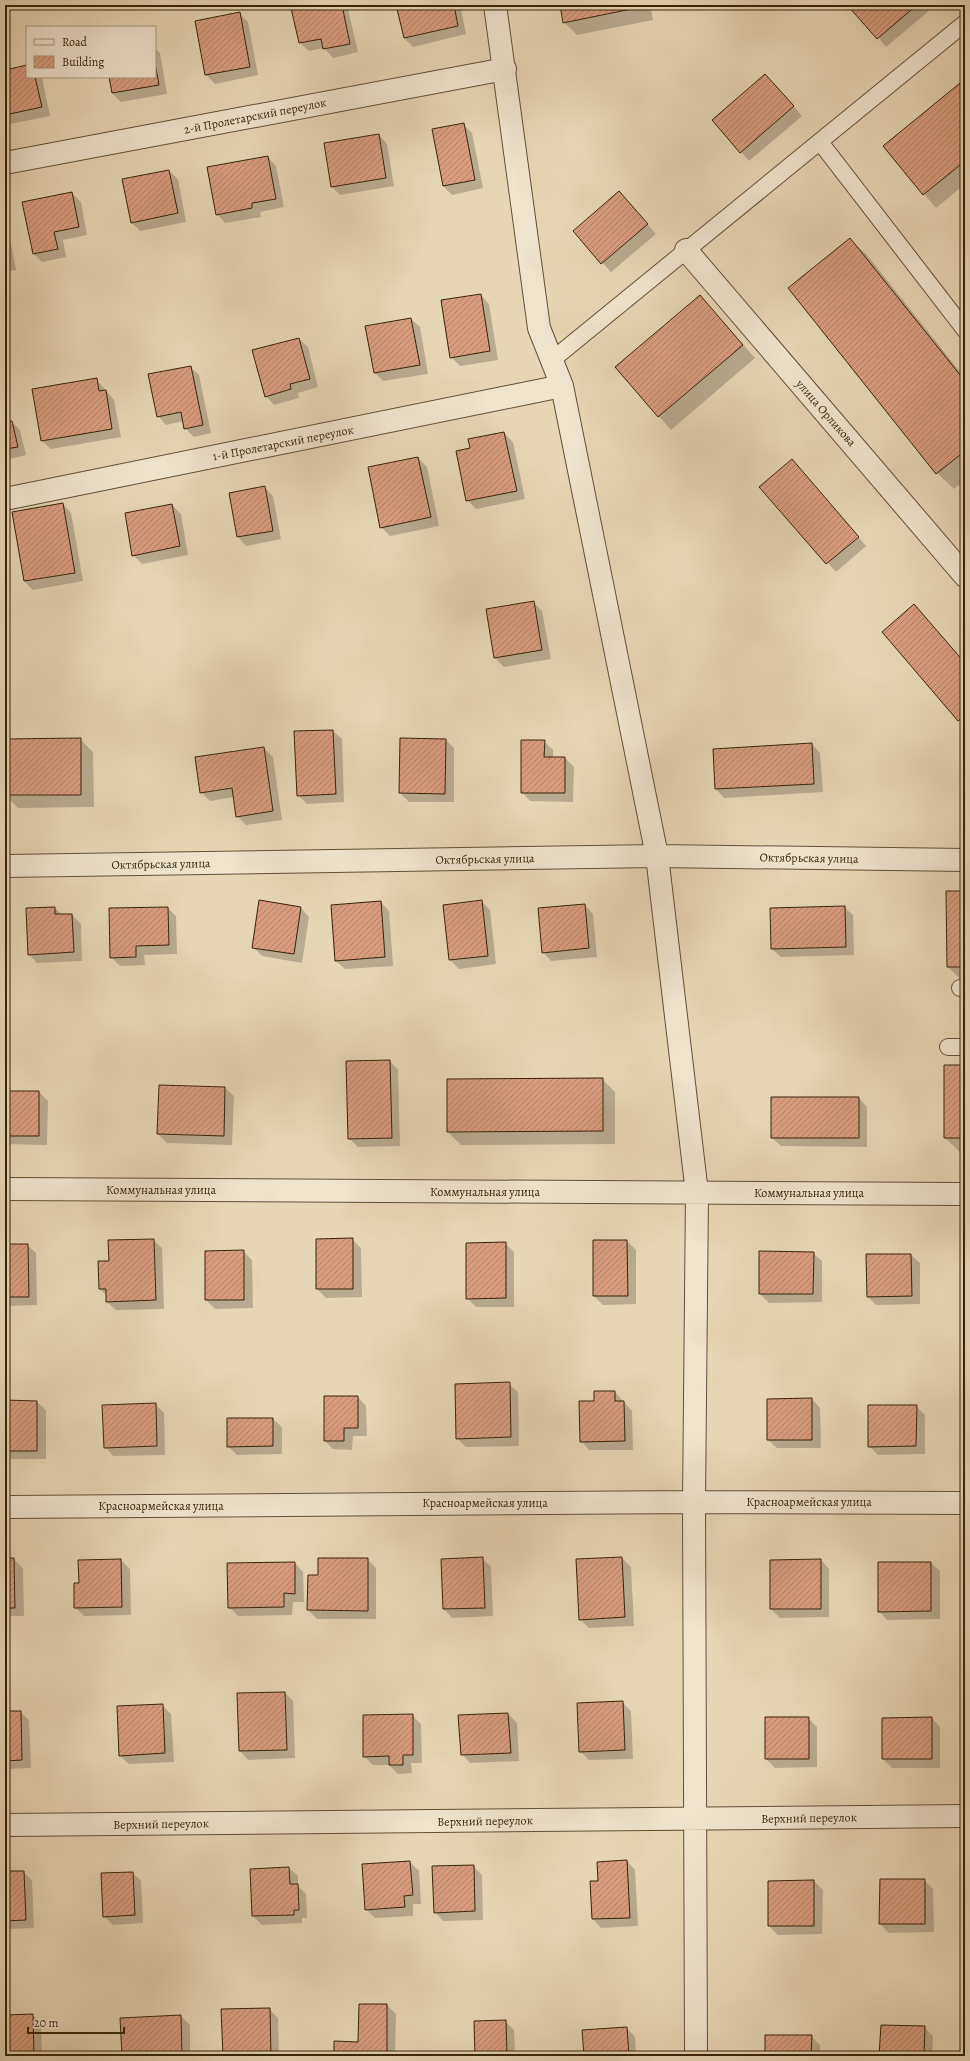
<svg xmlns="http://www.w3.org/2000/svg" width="970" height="2061" viewBox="0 0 970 2061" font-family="Alegreya,serif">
  <defs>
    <pattern id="building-hatch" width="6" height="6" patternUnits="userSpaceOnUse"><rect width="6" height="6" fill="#d99d7e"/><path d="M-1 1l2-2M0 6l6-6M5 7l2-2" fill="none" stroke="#b18065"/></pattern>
  </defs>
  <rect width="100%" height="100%" fill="#e7d6b3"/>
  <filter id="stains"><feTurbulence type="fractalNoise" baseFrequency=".005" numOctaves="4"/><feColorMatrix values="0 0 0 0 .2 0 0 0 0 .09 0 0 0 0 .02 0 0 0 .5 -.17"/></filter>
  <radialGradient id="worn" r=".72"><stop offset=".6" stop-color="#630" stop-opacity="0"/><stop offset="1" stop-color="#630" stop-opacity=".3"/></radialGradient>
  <path fill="#0003" d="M307,5H347L358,52L333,58L324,48L309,51L300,43Z
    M397,5H460L466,34L413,47L404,38Z
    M561,5H650L653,20L577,35L564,22Z
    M851,5H936L886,47Z
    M239,13L248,22L258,75L215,84L206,75L196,21Z
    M155,48L160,53L167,94L121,102L112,93L110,77H155Z
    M27,66V77H42L50,116L5,125V71Z
    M965,81V184L936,208L884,147Z
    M774,84L802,116L749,161L713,120Z
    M463,124L472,133L483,188L452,195L443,186L433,130Z
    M379,135L387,144L394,186L340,195L331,186Z
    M268,157L276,166L284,207L260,212L261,217L225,223L217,214Z
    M169,171L178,179L186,222L140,231L132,223Z
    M72,193L81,202L87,235L63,240L66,257L42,262L33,253Z
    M628,201L656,234L611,272L574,231Z
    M5,211L16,270L5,272Z
    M850,239L867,255L965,378V480L954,489L937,473L789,288Z
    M481,295L489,304L498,360L460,366L451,357Z
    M700,296L755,358L671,430L616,367Z
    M411,319L420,327L428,374L383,381L375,373Z
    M299,339L308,347L318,387L298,393L299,398L274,405L266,396Z
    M190,367L199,375L211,433L194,437L185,428L184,421L166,425L158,416Z
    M97,380L114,400L121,437L51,449L42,441Z
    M12,422L20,430L26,455L5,460V423Z
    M504,433L513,442L525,499L476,509L467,500L471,449Z
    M418,458L427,467L439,526L390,536L381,527Z
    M800,469L866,546L836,572L761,487Z
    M265,488L273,496L281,539L246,546L238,537L230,494Z
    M63,504L71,513L83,581L33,590L24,581Z
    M172,505L181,514L188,555L142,564L133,555Z
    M533,602L542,611L551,659L504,667L495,658L487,610Z
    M914,605L965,663V726L959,720Z
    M333,731L342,739L344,802L307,804L298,795Z
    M80,739L93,752L94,807L18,808L5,795V740Z
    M446,740L454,748V802H409L400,793Z
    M544,741L553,750V758H565L574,767L573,802L530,801L522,792Z
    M812,744L820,753L823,792L724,798L716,789Z
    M264,748L273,757L282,820L246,825L237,816L234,797L210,801L201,792Z
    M965,892V983H964L948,967Z
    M481,901L490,910L496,964L459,969L450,960Z
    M381,902L389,911L393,966L345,969L336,961Z
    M585,905L593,914L597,957L551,961L543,952Z
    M844,907L853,915L854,955L781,957L772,949Z
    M55,908L62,915H72L81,924L82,961L37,963L29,954Z
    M168,908L176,916L177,954L144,955L145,965L120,966L111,957Z
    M301,908L309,917L302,963L262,956L253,947Z
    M390,1061L398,1070L400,1146L358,1147L349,1138Z
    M965,1066V1154H962L945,1138Z
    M602,1079L615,1092V1144L461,1145L448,1132Z
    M225,1088L234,1096L232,1145L167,1143L158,1134Z
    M5,1092H39L48,1101L47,1145L5,1144Z
    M859,1098L867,1107V1147L781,1146L772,1138Z
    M352,1239L361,1248L362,1297L326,1298L317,1289Z
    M153,1240L162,1248L164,1309L116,1310L107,1302V1296L100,1289L110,1262Z
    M594,1241H627L636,1250V1304L603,1305L594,1296Z
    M505,1243L514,1252V1307H476L467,1298Z
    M5,1245H27L36,1253L37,1305L5,1306Z
    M243,1251L252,1260L253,1308L215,1309L206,1300Z
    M813,1253L822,1261V1302L769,1303L760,1294Z
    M911,1255L920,1263V1304L876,1305L868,1297Z
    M509,1384L518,1392L519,1446L466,1447L457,1438Z
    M615,1392L632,1411L633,1450H589L581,1441Z
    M358,1397L366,1406L367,1436H353L352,1450L333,1449L325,1441Z
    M812,1399L820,1408L821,1448H777L768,1440Z
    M5,1401L37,1402L46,1410V1459H8L5,1456Z
    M155,1404L164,1413L165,1455L113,1456L105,1447Z
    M916,1406L925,1415V1454L878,1455L869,1446Z
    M273,1419L282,1427V1454L237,1455L228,1446Z
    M482,1558L491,1567L493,1616L452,1618L444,1609Z
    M622,1558L631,1567L634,1626L589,1628L580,1619Z
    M5,1559H14L23,1568L24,1616H5Z
    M367,1559L376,1568V1619H317L308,1610L319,1576Z
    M121,1560L130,1569L131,1615L84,1616L75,1607L80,1584Z
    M821,1560L829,1569V1617L780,1618L771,1609Z
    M295,1563L303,1572L304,1602H293L292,1615L238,1616L229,1607Z
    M931,1563L940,1571V1619L887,1620L879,1611Z
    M285,1693L293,1701L295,1758L248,1760L240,1751Z
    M622,1702L631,1711L633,1759L589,1760L580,1751Z
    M162,1705L171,1714L174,1762L129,1764L120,1756Z
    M5,1712H20L29,1720L31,1768L5,1769Z
    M508,1714L517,1723L519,1761L470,1763L462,1754Z
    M412,1715L421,1724L422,1763H411L412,1773L398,1774L389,1765H373L364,1756Z
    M808,1718L817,1727V1767L775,1768L766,1759Z
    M932,1718L940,1727V1768H892L883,1759V1719Z
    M627,1861L635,1870L638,1926L601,1928L593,1919L591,1882H599Z
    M410,1862L419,1871L421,1904H413V1916L375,1918L366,1909Z
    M473,1866L482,1875L483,1920L443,1921L435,1912Z
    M289,1868L298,1876V1886L306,1894L307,1918H302V1923L262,1925L253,1916Z
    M5,1872H23L32,1880L34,1928L5,1929Z
    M133,1873L141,1881L143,1923L113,1925L104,1916Z
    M881,1880H924L933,1889L934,1932L889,1933L880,1924Z
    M814,1881L823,1890L822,1934L778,1935L769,1926V1882Z
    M387,2005L396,2014L395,2056H335L359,2043Z
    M269,2009L278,2018L279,2056H224Z
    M33,2015L41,2024L42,2056H5V2016Z
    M181,2016L190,2025V2056H123Z
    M505,2021L514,2030L515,2056H476Z
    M924,2027L933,2036L932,2056H880Z
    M627,2028L635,2037L636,2056H585Z
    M811,2036L820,2045V2056H766Z"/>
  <path fill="url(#building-hatch)" stroke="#362408" d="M302,5H342L350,44L323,49L321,39L299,43L291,8Z
    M396,5H454L458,26L404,38Z
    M560,5H641V7L563,23Z
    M850,5H917L877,39L848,6Z
    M240,12L250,67L205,75L195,21Z
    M155,63L159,85L112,93L109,77H155Z
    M27,65V77H35L42,107L5,115V70Z
    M765,74L794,106L740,153L712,120Z
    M965,79V161L923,195L883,146Z
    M464,123L475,180L443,186L432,129Z
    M379,134L386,178L331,187L324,143Z
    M268,156L276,199L252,203V208L216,215L207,167Z
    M169,170L178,213L131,223L122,179Z
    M619,191L648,224L601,264L573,231Z
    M72,192L79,227L54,232L58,249L33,254L22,202Z
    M850,238L965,381V451L936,474L788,288Z
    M481,294L490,351L450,358L441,300Z
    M700,295L743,345L658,417L615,367Z
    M411,318L420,365L374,373L365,326Z
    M299,338L310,379L290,384L291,389L265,397L252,350Z
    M191,366L203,425L184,429L181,412L157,417L148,374Z
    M97,378L99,391L106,390L112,429L41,441L32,389Z
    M12,421L18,447L5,449V422Z
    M504,432L517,491L466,501L456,451L470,448L468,439Z
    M418,457L431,517L380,528L368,467Z
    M792,459L859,537L826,564L759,487Z
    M265,486L273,531L237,537L229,493Z
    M63,503L75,573L24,581L12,512Z
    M172,504L180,546L132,556L125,513Z
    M534,601L542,650L494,658L486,609Z
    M914,604L965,663V715L958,721L882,632Z
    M333,730L336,794L297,796L294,731Z
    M81,738V795H5V739Z
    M400,738L446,739L445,794L399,793Z
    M521,740H545L544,757H565V793H521Z
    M812,743L814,784L715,789L713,749Z
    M264,747L273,811L236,817L232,788L200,793L195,757Z
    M946,891H965V967H947Z
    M259,900L301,907L294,954L252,948Z
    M482,900L488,956L449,960L443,905Z
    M381,901L385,957L335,961L331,905Z
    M585,904L589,948L542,953L538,908Z
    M845,906L846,947L771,949L770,908Z
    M55,907V914H72L74,952L28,955L26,908Z
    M168,907L169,945L136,946V957L110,958L109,908Z
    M390,1060L392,1138L348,1139L346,1061Z
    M944,1065H965V1138H944Z
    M603,1078V1131L447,1132V1079Z
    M159,1085L225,1087L224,1136L157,1134Z
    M5,1091H39V1136H5Z
    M771,1097H859V1138H771Z
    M353,1238V1289H316V1239Z
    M154,1239L156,1300L106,1302V1289H99L98,1261H109L108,1240Z
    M593,1240H627L628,1296H593Z
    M506,1242V1298L466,1299V1243Z
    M5,1244H28L29,1297H5Z
    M244,1250V1300H205V1251Z
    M759,1251L814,1252L813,1294H759Z
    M866,1254H911L912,1296L867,1297Z
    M510,1382L511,1437L456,1439L455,1384Z
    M594,1391H615V1401H624L625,1441L580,1442L579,1401H594Z
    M324,1396H358V1428H344V1441H324Z
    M812,1398V1440H767V1399Z
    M5,1400L37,1401V1451H5Z
    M156,1403L157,1446L104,1448L102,1405Z
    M868,1405H917L916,1446L868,1447Z
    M227,1418H273V1446L227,1447Z
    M483,1557L485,1608L443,1609L441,1559Z
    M622,1557L625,1617L579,1620L576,1559Z
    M5,1558H14L15,1608H5Z
    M318,1558H368V1611L307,1610L308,1575H318Z
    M121,1559L122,1607L74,1608V1583H79L78,1560Z
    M821,1559V1609H770V1560Z
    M295,1562V1594L284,1593V1607L228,1608L227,1563Z
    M878,1562H931V1611L878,1612Z
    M285,1692L287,1750L239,1751L237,1693Z
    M623,1701L625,1750L579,1752L577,1703Z
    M163,1704L165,1753L119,1756L117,1706Z
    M5,1711H21L22,1760L5,1761Z
    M508,1713L511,1753L461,1755L458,1715Z
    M413,1714V1755H403V1765H389V1756L363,1757V1715Z
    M765,1717H809V1759H765Z
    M932,1717V1759H882V1718Z
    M627,1860L630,1918L592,1919L590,1881H598L597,1862Z
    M410,1861L413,1895L404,1896L405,1907L365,1910L362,1864Z
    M474,1865L475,1911L434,1913L432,1866Z
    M289,1867L290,1884H298L299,1910H294V1915L252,1916L250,1869Z
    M5,1871H24L26,1920L5,1921Z
    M133,1872L135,1915L103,1917L101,1873Z
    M880,1879H925V1924H879Z
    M814,1880V1926H768V1881Z
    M359,2004H387V2056H334V2041L358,2042Z
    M270,2008L271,2056H223L221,2009Z
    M33,2014L34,2056H5V2015Z
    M181,2015L182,2056H122L120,2018Z
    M506,2020L507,2056H475L474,2021Z
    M881,2025L925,2026L924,2056H879Z
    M627,2027L629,2056H584L582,2030Z
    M765,2035H812L811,2056H765Z"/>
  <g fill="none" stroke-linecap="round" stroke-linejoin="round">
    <g stroke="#625033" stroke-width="18">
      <path id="lane" d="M820,142L965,330
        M552,360L965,23
        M960,988H965
        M948,1047H965"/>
    </g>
    <g stroke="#625033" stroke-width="24">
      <path id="street" d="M495,5L539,328L562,386L657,856L697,1193L694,1502L696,2056
        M5,163L505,69
        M686,250L965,576
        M5,499L562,386
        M5,866L657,856L965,860
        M5,1189L965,1194
        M5,1507L694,1502L965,1503
        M5,1825L965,1816"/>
    </g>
    <use href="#lane" stroke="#efe4ce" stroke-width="16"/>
    <use href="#street" stroke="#efe4ce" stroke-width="22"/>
  </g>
  <g text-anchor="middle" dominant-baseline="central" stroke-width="3" stroke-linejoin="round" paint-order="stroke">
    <g font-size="12" fill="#362408" stroke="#efe4ce">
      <text transform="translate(255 116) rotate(-11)">2-й Пролетарский переулок</text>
      <text transform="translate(826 413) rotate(49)">улица Орликова</text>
      <text transform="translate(283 443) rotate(-11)">1-й Пролетарский переулок</text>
      <text transform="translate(809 858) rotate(1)">Октябрьская улица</text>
      <text transform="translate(485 859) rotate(-1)">Октябрьская улица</text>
      <text transform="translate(161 864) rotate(-1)">Октябрьская улица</text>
      <text x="161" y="1190">Коммунальная улица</text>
      <text x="485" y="1192">Коммунальная улица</text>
      <text x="809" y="1193">Коммунальная улица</text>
      <text x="809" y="1502">Красноармейская улица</text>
      <text x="485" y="1503">Красноармейская улица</text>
      <text x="161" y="1506">Красноармейская улица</text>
      <text transform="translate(809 1818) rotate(-1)">Верхний переулок</text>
      <text transform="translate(485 1821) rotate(-1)">Верхний переулок</text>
      <text transform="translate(161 1824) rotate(-1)">Верхний переулок</text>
    </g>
  </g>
  <rect width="970" height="2061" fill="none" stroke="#e7d6b3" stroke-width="20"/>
  <rect x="6" y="6" width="958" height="2049" fill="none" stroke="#362408" stroke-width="2"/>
  <rect x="10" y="10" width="950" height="2041" fill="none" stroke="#362408"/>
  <rect x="26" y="26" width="130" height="52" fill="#efe4ce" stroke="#a5977f"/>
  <rect x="34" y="39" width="20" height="6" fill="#efe4ce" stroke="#a5977f"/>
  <text x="62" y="46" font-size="12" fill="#362408">Road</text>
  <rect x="34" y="56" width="20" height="12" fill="url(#building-hatch)" stroke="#a5977f"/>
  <text x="62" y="66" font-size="12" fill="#362408">Building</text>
  <path d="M28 2027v6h96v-6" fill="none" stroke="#362408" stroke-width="2"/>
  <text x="34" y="2027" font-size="12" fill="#362408" stroke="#efe4ce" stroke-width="3" paint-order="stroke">20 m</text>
  <rect width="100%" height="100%" filter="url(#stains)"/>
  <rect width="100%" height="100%" fill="url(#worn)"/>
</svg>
